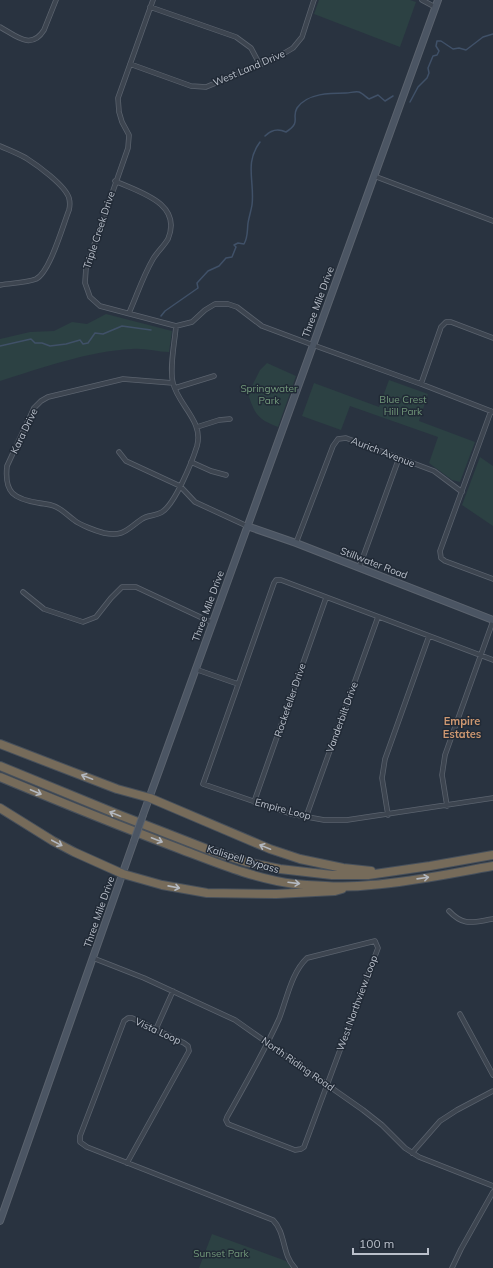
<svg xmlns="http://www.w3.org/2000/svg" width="493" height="1268" viewBox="0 0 493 1268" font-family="Mulish,sans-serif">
  <rect width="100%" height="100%" fill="#293340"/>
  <path fill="#2c4143" d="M319,0H410L416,2L400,47L314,14Z
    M106,314L172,331L169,352C157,352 145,348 132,349C89,351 41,368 0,381V339L30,332L54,331L72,322L87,324Z
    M267,363L296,376L278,427C257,419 255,414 248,394L260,370Z
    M389,380L428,394L419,421L475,442L460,482L452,480L429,463L438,437L350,406L341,430L302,416L314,383L379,407Z
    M480,457L493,466V526L462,505Z
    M212,1234L286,1261L292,1268H199Z"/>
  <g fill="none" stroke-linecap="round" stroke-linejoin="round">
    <path stroke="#405168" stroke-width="1.5" d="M410,102L418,87L427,78L429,73L428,68L433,56L437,55L439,51L436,46L437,41H441L453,49L459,48L466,50L483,37L493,34
      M265,136C271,130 277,128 286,132C302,122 291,118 297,108C307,93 331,93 346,93C350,93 355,91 359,92C362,93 366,97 369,99L378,95L385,101L393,96
      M161,316L165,311L198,288L197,283L208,271L219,266L226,258L232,257L236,247L234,245L238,243L244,244C248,237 247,232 248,223C249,217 251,211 252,205C255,182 244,163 260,142
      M0,346L31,339L35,343H42L50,346L66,344L80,340L83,344L88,343L95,333L103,334L122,326L151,330"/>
    <g stroke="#5b636e" stroke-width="5.5">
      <path id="street" d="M153,0L118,98L119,112L122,122L129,135L128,148L86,268L85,283L90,297L100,306L176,326L192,322L205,310L215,304H228L237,307L262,326L313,345L421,384L493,412
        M422,0L435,7
        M150,7L236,37L251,48L260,65
        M0,27C15,35 31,51 44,30L56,0
        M130,64L191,86L206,87L276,58L293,48L302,37L314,0
        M0,146C9,150 17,153 26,158C37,165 65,185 69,198C70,202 70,206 69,210C63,225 50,272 36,279C26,283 11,283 0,285
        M374,176L493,221
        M115,181C139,192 183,203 168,239C164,246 157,252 153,259C143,276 137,295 129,313
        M173,383L123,379L48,397L41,401L34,408L7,466C4,493 14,499 39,503C44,504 49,504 54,506C62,509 67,515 74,520C80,525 96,531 104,533C124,537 127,529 142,519C147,515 156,516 162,512C175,504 192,462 197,446C204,421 178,405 173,383C169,368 175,341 176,326
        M421,384L441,327L446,322H451L493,338
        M175,388L214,376
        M491,411L440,551L441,558L445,561L493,579
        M197,427L219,420L230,419
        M119,452L126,461L180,486L195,502L247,526
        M191,462L211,471L226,475
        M296,543L333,446L338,439L346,438L434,471L462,492
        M359,568L399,458
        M23,592L44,609L83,622L96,617L111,598L122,587H136L213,623
        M493,660L281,580H276L274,583L203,784L291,814L324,820H347L493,798
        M195,669L238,684
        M254,802L326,598
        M447,806L442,775L445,755L493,621
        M388,815L382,778L385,759L429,636
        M306,817L378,617
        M449,911C464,927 473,922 493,919
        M375,941L378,948L304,1147L301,1149L295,1150L228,1124L226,1120L227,1117C245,1085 264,1052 279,1019C287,999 291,973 307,958Z
        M93,958L144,978L235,1020L363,1110L382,1125L405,1148L419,1157L493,1186
        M460,1014L493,1075
        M156,1029L173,991
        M412,1153L440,1121L457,1110L493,1091
        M127,1163L189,1051L188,1046L184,1043L132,1018H128L124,1021L80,1136V1142L87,1147L273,1220C286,1233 282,1255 295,1268
        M452,1268L461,1249L493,1192"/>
    </g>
    <g stroke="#5b636e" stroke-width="8">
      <path id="secondary" d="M247,526L296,543L493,620
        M143,815L438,0
        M0,1221L134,841"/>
    </g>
    <g stroke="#47505b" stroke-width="10">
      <path id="highway" d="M0,744L117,789L150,798L270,849L300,859L343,868L371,871
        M0,766L117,814L212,851L246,862L280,869L332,875H368L430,866L493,855
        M0,777C60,802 119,826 180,849C217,863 255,879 295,884C320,886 346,888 371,885C412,882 453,873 493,866
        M0,808L53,841L74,852L123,874L162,885L207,893L276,894L335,891L342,889"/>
    </g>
    <use href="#street" stroke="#3d4550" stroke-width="4"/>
    <use href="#secondary" stroke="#4b5563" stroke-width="6"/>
    <use href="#highway" stroke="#766b5a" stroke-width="8"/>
    <g stroke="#5b636e" stroke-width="8" stroke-linecap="butt">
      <path id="secondary-bridge" d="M134,841L143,815"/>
    </g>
    <use href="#secondary-bridge" stroke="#4b5563" stroke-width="6"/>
  </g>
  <defs><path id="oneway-shaft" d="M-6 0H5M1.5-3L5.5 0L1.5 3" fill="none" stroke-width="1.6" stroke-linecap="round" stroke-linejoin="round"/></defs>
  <g stroke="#b3b8c0">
    <use href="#oneway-shaft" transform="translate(87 777) rotate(-159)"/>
    <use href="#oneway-shaft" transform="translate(36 792) rotate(23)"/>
    <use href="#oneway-shaft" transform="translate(115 814) rotate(-158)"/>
    <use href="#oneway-shaft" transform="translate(157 840) rotate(21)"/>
    <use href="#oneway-shaft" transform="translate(57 843) rotate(28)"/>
    <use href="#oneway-shaft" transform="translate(265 847) rotate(-158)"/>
    <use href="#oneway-shaft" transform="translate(423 878) rotate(-8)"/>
    <use href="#oneway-shaft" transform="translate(294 883) rotate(7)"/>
    <use href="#oneway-shaft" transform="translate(174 887) rotate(11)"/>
  </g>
  <g text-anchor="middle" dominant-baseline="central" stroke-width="3" stroke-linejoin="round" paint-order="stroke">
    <g font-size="10" fill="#bac0cb" stroke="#212a36">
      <text transform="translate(249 68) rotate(-23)">West Land Drive</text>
      <text transform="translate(99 230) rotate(-72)">Triple Creek Drive</text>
      <text transform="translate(318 302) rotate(-70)">Three Mile Drive</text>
      <text transform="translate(24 431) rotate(-64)">Kara Drive</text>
      <text transform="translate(383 452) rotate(21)">Aurich Avenue</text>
      <text transform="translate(374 563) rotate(21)">Stillwater Road</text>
      <text transform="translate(208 606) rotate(-70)">Three Mile Drive</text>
      <text transform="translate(290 700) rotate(-71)">Rockefeller Drive</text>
      <text transform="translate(342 717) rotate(-70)">Vanderbilt Drive</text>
      <text transform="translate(283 809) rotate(15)">Empire Loop</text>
      <text transform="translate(243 859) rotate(17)">Kalispell Bypass</text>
      <text transform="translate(99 912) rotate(-71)">Three Mile Drive</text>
      <text transform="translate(357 1003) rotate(-70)">West Northview Loop</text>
      <text transform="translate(158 1031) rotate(25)">Vista Loop</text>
      <text transform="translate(298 1064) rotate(35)">North Riding Road</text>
    </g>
    <g font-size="10" fill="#739a7b" stroke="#212a36">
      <text x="269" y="388">Springwater<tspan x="269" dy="12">Park</tspan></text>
      <text x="403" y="399">Blue Crest<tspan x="403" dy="12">Hill Park</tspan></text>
      <text x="221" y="1253">Sunset Park</text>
    </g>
    <g font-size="11" font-weight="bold" fill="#ce9871" stroke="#212a36">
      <text x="462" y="721">Empire<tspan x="462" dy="13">Estates</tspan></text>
    </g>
  </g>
  <path d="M353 1248v6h75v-6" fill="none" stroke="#bac0cb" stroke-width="2"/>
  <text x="359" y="1248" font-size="12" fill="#bac0cb" stroke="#212a36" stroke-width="3" paint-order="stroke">100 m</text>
</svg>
